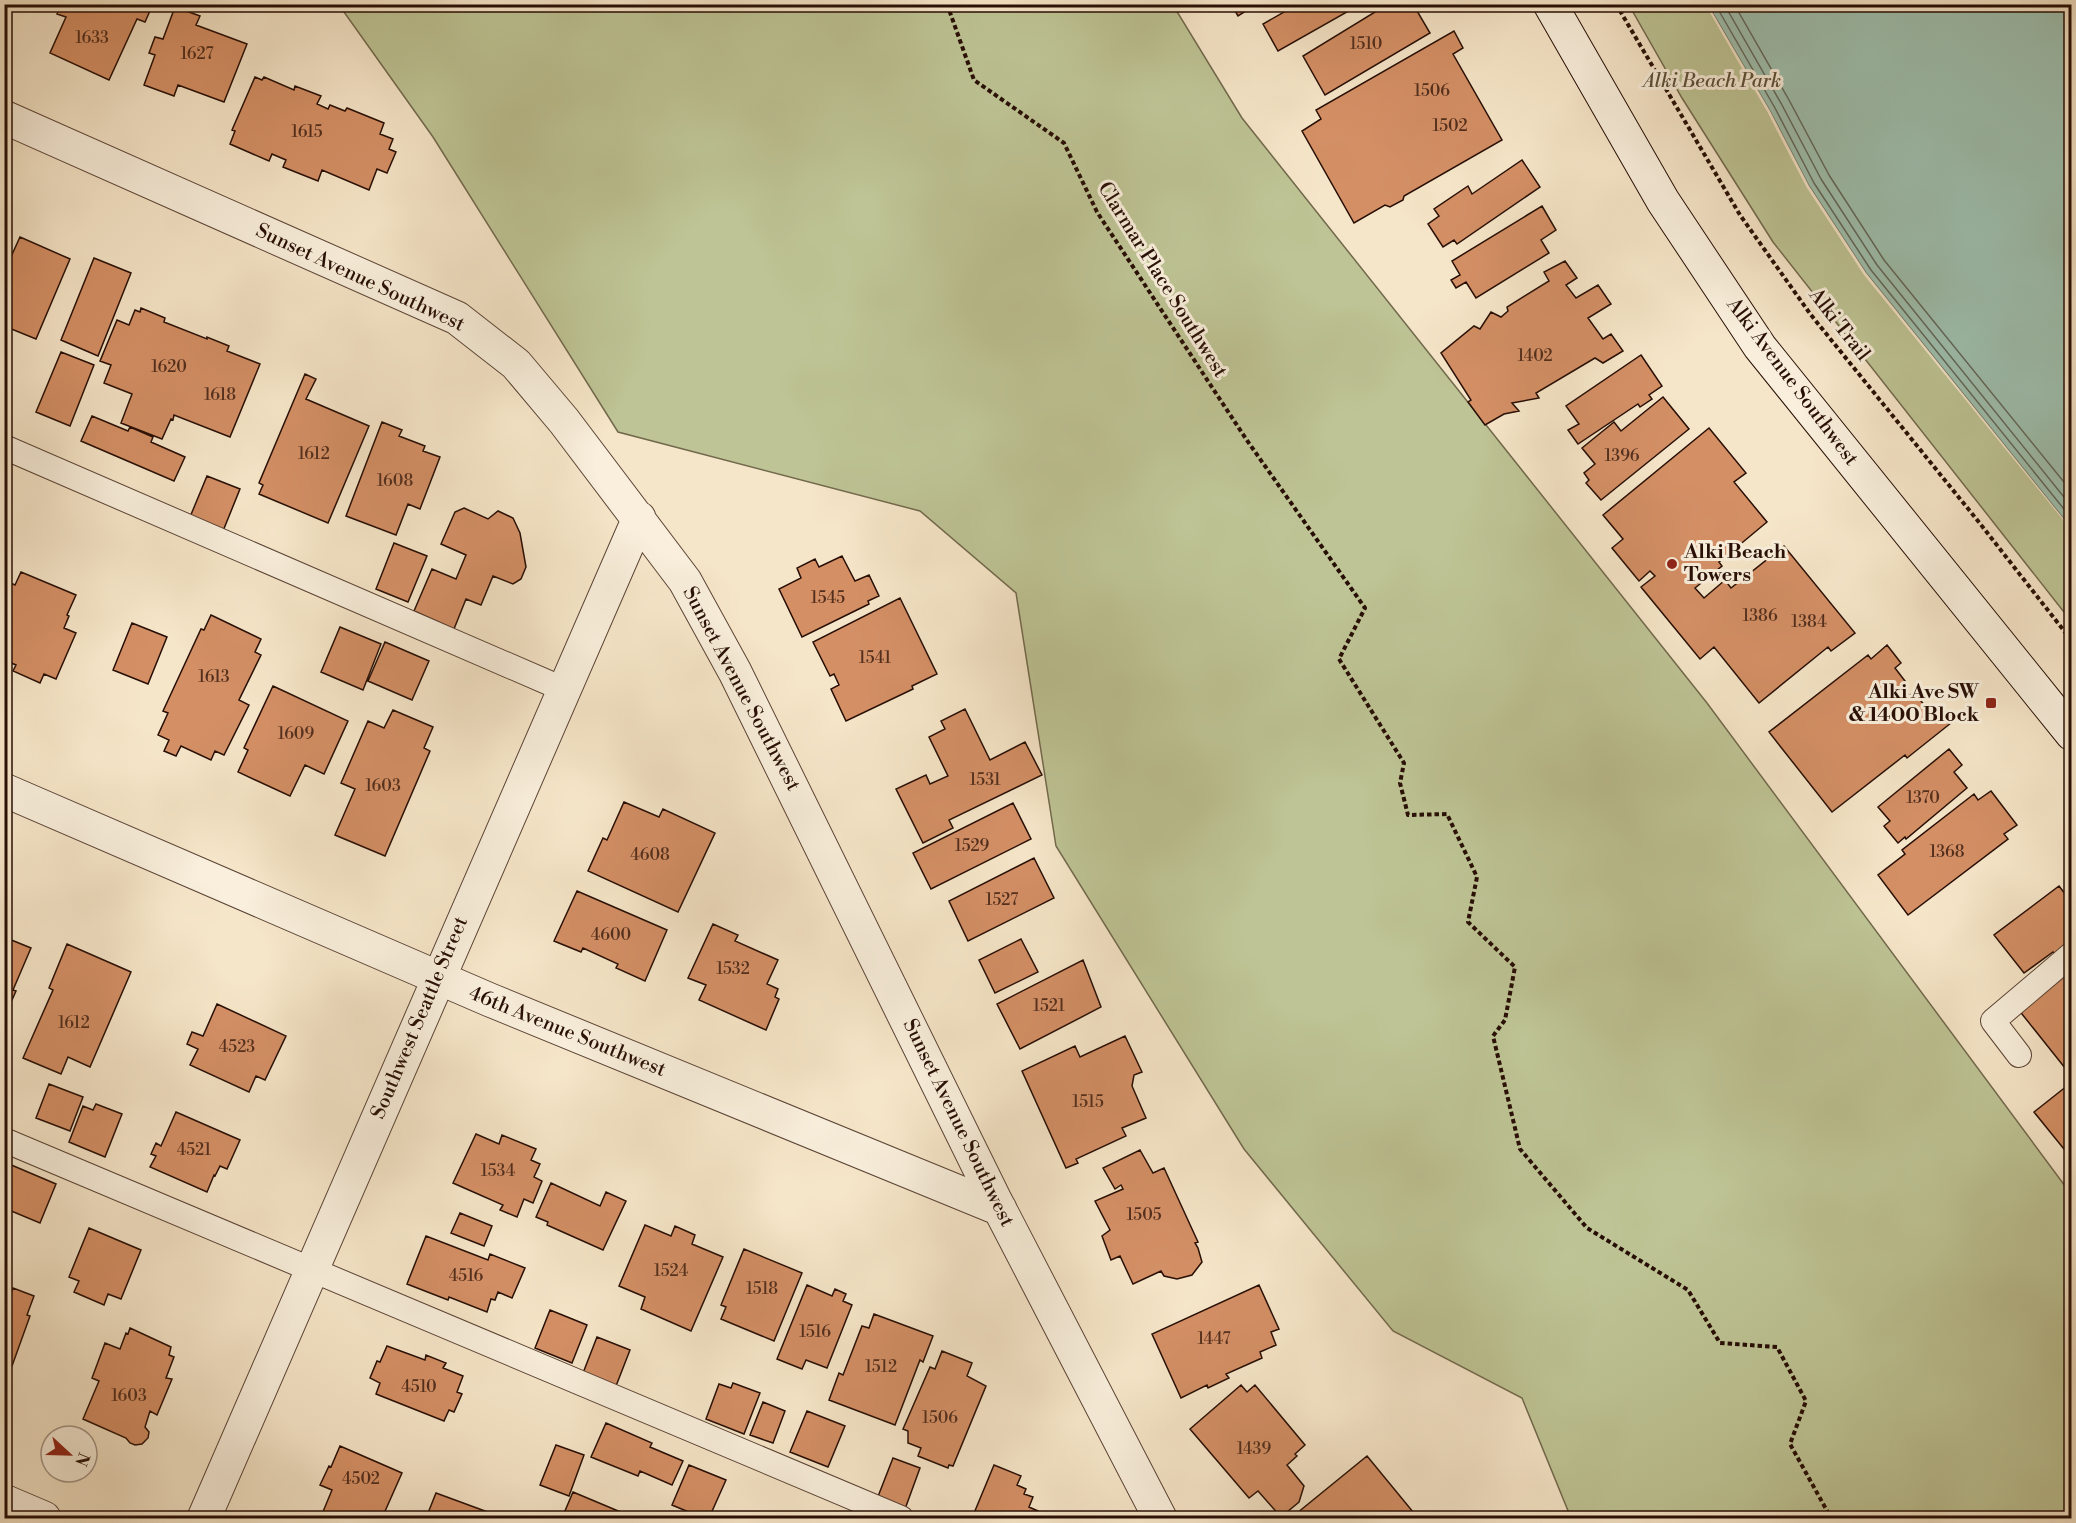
<svg xmlns="http://www.w3.org/2000/svg" width="2076" height="1523" viewBox="0 0 2076 1523" font-family="'Libre Bodoni',serif">
  <rect width="100%" height="100%" fill="#f6e6c9"/>
  <filter id="stains"><feTurbulence type="fractalNoise" baseFrequency=".00333" numOctaves="4"/><feColorMatrix values="0 0 0 0 .2 0 0 0 0 .09 0 0 0 0 .02 0 0 0 .5 -.17"/></filter>
  <radialGradient id="worn" r=".72"><stop offset=".6" stop-color="#630" stop-opacity="0"/><stop offset="1" stop-color="#630" stop-opacity=".3"/></radialGradient>
  <path fill="#bec495" stroke="#72694d" stroke-width="1.5" d="M339,5H1173L1242,118L1707,703L2071,1194V1518H1571L1522,1398L1393,1331L1244,1149L1056,846L1016,593L920,511L618,432L433,137Z
    M1629,5H1708L1809,186L1866,273L2071,528V621L1773,242L1682,98Z"/>
  <path fill="#9ec0af" stroke="#6e796b" stroke-width="1.5" d="M1708,5H2071V528L1866,273L1809,186L1770,111Z"/>
  <path fill="#f6e6c9" d="M1705,4L1708,5L1770,111L1809,186L1866,273L2071,528L2072,531L1864,275L1807,188L1767,112Z"/>
  <g fill="none" stroke-linecap="round" stroke-linejoin="round">
    <path stroke="#62675a" stroke-width="1.5" d="M1715,4L1775,108L1814,183L1871,270L2072,519
      M1724,4L1782,105L1821,179L1877,265L2072,507
      M1734,4L1789,100L1829,175L1884,260L2072,492"/>
  </g>
  <path fill="#d48f65" stroke="#270e05" stroke-width="1.5" d="M61,4H153L145,22L137,19L109,80L50,53L66,17L57,14Z
    M1231,4H1257L1238,16Z
    M1298,4H1361L1278,51L1263,24Z
    M1388,4H1413L1430,33L1325,95L1303,56Z
    M175,7L200,16L196,25L247,44L224,102L178,85L174,96L144,85L155,55L149,53L155,37L163,39Z
    M1454,31L1463,48L1453,54L1502,140L1404,196L1403,200L1390,207L1385,205L1354,223L1302,131L1321,119L1316,110Z
    M255,77L262,80L264,77L294,90L295,86L321,96L317,104L328,109L330,105L345,111L347,108L384,123L380,134L393,139L389,149L396,152L387,173L377,169L369,190L322,170L318,181L283,167L286,160L272,154L269,161L230,144L235,131L232,130Z
    M1522,160L1540,187L1457,244L1454,240L1443,247L1428,224L1439,216L1434,209L1468,186L1472,194Z
    M1542,206L1556,230L1541,240L1549,253L1476,298L1466,282L1456,288L1451,280L1460,275L1452,261Z
    M20,237L70,259L36,339L4,326V272Z
    M94,258L131,273L98,356L61,340Z
    M1565,261L1577,278L1566,285L1576,298L1598,285L1611,304L1588,318L1603,339L1611,334L1623,351L1603,363L1595,358L1536,393L1539,398L1512,403L1519,411L1504,414L1485,425L1468,402L1471,400L1441,353L1474,326L1480,329L1491,312L1501,317L1508,311L1507,307L1549,281L1544,272Z
    M141,308L165,318L164,322L207,339V337L229,346L227,351L260,364L230,437L174,415L173,420L171,419L162,439L121,423L132,394L104,383L111,365L100,361L117,320L129,325L135,310L140,312Z
    M61,352L94,365L70,426L36,412Z
    M1641,355L1662,386L1649,395L1652,399L1640,407L1638,404L1578,444L1568,430L1579,424L1566,406Z
    M305,374L316,379L306,399L369,426L328,523L259,494L263,485L259,483Z
    M1663,397L1689,429L1601,500L1586,483L1589,480L1584,473L1595,464L1582,448L1614,422L1621,431Z
    M92,416L128,431L130,427L153,437L151,442L185,457L174,481L81,441Z
    M382,422L402,430L399,436L425,446L423,451L440,457L420,509L408,504L396,535L346,516Z
    M1709,428L1746,473L1734,482L1767,522L1719,562L1722,566L1695,588L1704,598L1725,580L1731,588L1784,546L1855,633L1831,651L1828,647L1759,703L1714,647L1700,659L1641,587L1655,576L1650,571L1639,581L1612,548L1623,539L1603,515Z
    M207,476L240,489L223,531L190,517Z
    M464,508L488,519L498,511L513,518L520,533L526,567L521,579L513,584L493,576L481,605L466,599L454,629L414,611L432,569L456,579L466,555L441,544L455,512Z
    M394,543L427,556L408,602L376,589Z
    M842,556L855,581L869,575L879,596L868,601L869,604L802,637L779,589L801,578L797,568L815,559L819,567Z
    M21,572L76,595L67,615L69,616L64,628L76,633L56,679L44,674L40,683L13,671L16,665L4,660V580L15,585Z
    M900,598L937,674L912,686L913,689L846,721L831,689L839,685L834,674L830,676L813,642Z
    M211,615L261,639L255,652L261,655L239,700L249,705L224,755L215,751L211,760L181,746L176,756L164,751L169,740L158,735L168,713L163,711L201,629L204,630Z
    M132,623L167,637L148,684L113,670Z
    M340,627L381,644L363,690L321,672Z
    M385,642L429,661L412,700L368,681Z
    M1887,645L1901,663L1895,668L1905,681L1901,685L1909,696L1914,692L1932,715L1940,709L1951,723L1907,758L1905,755L1832,812L1769,732L1868,655L1871,659Z
    M273,686L348,721L324,774L305,765L290,796L238,772L248,750L244,748Z
    M965,709L990,760L1025,742L1042,775L949,820L953,828L923,843L896,789L926,775L930,784L948,776L929,737L945,729L941,721Z
    M393,710L433,727L424,748L430,751L385,856L335,835L355,789L341,783L368,721L384,728Z
    M1949,749L1962,765L1954,772L1967,788L1906,839L1905,837L1898,843L1884,826L1890,821L1878,807Z
    M1991,791L2017,825L2004,834L2008,839L1908,915L1878,875L1905,854L1902,850L1974,794L1978,800Z
    M624,802L659,817L663,809L715,833L678,912L588,871L603,838L607,840Z
    M1013,803L1031,839L931,889L913,853Z
    M1034,858L1054,898L968,941L949,901Z
    M2059,886L2072,903V935L2067,938L2072,944L2056,955L2053,952L2024,973L1994,935Z
    M577,891L667,930L645,981L616,968L618,964L583,948L581,952L554,941Z
    M713,924L738,935L735,941L778,960L767,984L778,989L775,997L779,999L766,1030L699,1000L706,985L688,978Z
    M4,937L31,948L13,990L16,991L4,1018Z
    M1021,939L1038,972L995,993L979,960Z
    M67,944L131,972L90,1067L68,1057L61,1074L23,1058L53,990L49,988Z
    M1083,960L1101,1007L1020,1049L997,1004Z
    M2072,966V1071L2069,1073L2018,1009Z
    M217,1004L286,1036L265,1080L256,1076L249,1092L190,1065L198,1049L187,1044L192,1032L203,1036Z
    M1125,1036L1142,1072L1134,1075L1132,1086L1146,1118L1122,1128L1126,1136L1076,1159L1078,1163L1066,1168L1022,1071L1075,1046L1080,1057Z
    M2072,1082V1159L2034,1112Z
    M49,1084L83,1097L70,1131L36,1118Z
    M96,1104L122,1114L105,1157L69,1142L83,1106L93,1110Z
    M176,1112L240,1140L227,1169L220,1166L215,1176L214,1175L207,1192L150,1167L156,1156L151,1154L156,1143L161,1146Z
    M476,1134L499,1144L502,1135L536,1149L531,1160L540,1164L534,1177L542,1181L533,1203L524,1199L517,1217L500,1210L503,1205L453,1183Z
    M1140,1150L1153,1173L1164,1168L1198,1242L1195,1243L1198,1248L1202,1262L1192,1275L1177,1279L1164,1276L1161,1271L1133,1284L1120,1256L1111,1260L1102,1236L1110,1230L1095,1201L1123,1189L1121,1185L1115,1189L1103,1168Z
    M9,1164L56,1184L40,1223L4,1208V1174Z
    M551,1183L600,1206L606,1192L626,1201L603,1250L547,1225L548,1222L536,1217Z
    M460,1213L492,1226L484,1246L451,1233Z
    M645,1225L671,1236L675,1226L695,1235L692,1244L723,1257L691,1331L641,1309L645,1297L619,1286Z
    M89,1228L141,1250L121,1299L108,1294L104,1305L74,1292L79,1281L69,1277Z
    M426,1236L488,1260L490,1254L525,1268L512,1298L498,1292L495,1300L491,1299L487,1312L449,1297L448,1300L407,1284Z
    M744,1249L802,1273L774,1341L721,1319L726,1307L721,1305Z
    M807,1285L832,1296L835,1289L846,1294L843,1301L852,1305L827,1368L806,1360L802,1369L777,1359Z
    M1259,1285L1279,1329L1271,1332L1276,1345L1260,1352L1262,1358L1226,1374L1229,1378L1208,1388L1207,1385L1181,1398L1152,1334Z
    M13,1288L34,1296L27,1315L30,1316L12,1366L4,1363V1305L6,1306Z
    M550,1310L587,1325L572,1363L535,1348Z
    M874,1314L933,1336L923,1362L920,1360L895,1425L829,1400L839,1373L843,1375L862,1326L869,1328Z
    M130,1328L171,1347L169,1355L174,1357L166,1378L172,1379L157,1415L150,1411L145,1427L149,1432L148,1438L142,1444L135,1445L130,1443L126,1438L83,1419L99,1381L92,1378L105,1343L120,1349L126,1333L128,1334Z
    M597,1337L630,1350L616,1386L583,1373Z
    M387,1346L425,1360L426,1355L446,1363L443,1368L463,1376L457,1392L462,1394L454,1412L449,1410L444,1421L376,1394L380,1383L370,1378L377,1361L380,1362Z
    M942,1351L972,1363L967,1376L986,1386L953,1466L949,1465L948,1468L918,1456L921,1448L908,1443V1431L903,1429L930,1367L935,1369Z
    M733,1383L760,1393L744,1434L706,1419L719,1384L731,1388Z
    M1241,1385L1247,1392L1255,1385L1305,1445L1295,1454L1297,1456L1287,1465L1304,1486L1299,1502L1281,1517L1258,1491L1249,1498L1190,1429Z
    M763,1402L785,1411L773,1443L750,1435Z
    M807,1411L845,1426L828,1467L790,1452Z
    M606,1423L652,1443L650,1447L683,1461L672,1485L640,1471L638,1476L591,1457Z
    M556,1445L584,1455L569,1496L540,1485Z
    M340,1446L402,1473L382,1518H332L322,1514L332,1490L320,1485L329,1466L331,1467Z
    M1367,1456L1418,1518H1291Z
    M893,1458L920,1468L905,1509L877,1499Z
    M689,1465L726,1480L709,1518H703L672,1505Z
    M994,1465L1021,1476L1017,1485L1026,1489L1024,1494L1033,1497L1029,1507L1038,1511L1035,1518H972Z
    M573,1492L630,1516L629,1518H562Z
    M436,1493L493,1514L491,1518H426Z"/>
  <g fill="none" stroke-linecap="round" stroke-linejoin="round">
    <g stroke="#5b4436" stroke-width="26">
      <path id="service" d="M4,447L563,689
        M2019,1055L1993,1021L2072,954
        M4,1140L901,1518"/>
    </g>
    <g stroke="#5b4436" stroke-width="35">
      <path id="minor" d="M4,117L457,318L516,364L564,421L685,581L735,672L994,1198L1160,1518
        M4,790L490,1000L1000,1209
        M4,1501L44,1518
        M204,1518L639,518"/>
    </g>
    <g stroke="#270e05" stroke-width="35">
      <path id="secondary" d="M1550,4L1663,201L1760,347L2072,734"/>
    </g>
    <path stroke="#270e05" stroke-width="4" stroke-dasharray="4.5 3" stroke-linecap="butt" d="M947,4L974,80L1064,143L1097,212L1246,439L1365,608L1339,659L1404,763L1400,783L1408,815L1447,814L1477,877L1468,922L1515,967L1505,1020L1493,1036L1520,1149L1587,1228L1688,1290L1720,1343L1777,1347L1806,1401L1790,1444L1831,1518
      M1616,4L1740,215L1811,315L1978,521L2072,641"/>
    <use href="#service" stroke="#f9efdc" stroke-width="24"/>
    <use href="#minor" stroke="#f9efdc" stroke-width="33"/>
    <use href="#secondary" stroke="#f9efdc" stroke-width="33"/>
  </g>
  <g fill="#8f2418" stroke="#f9efdc" stroke-width="2">
    <circle cx="1672" cy="564" r="6"/>
    <rect x="1985" y="697" width="12" height="12" rx="3"/>
  </g>
  <g text-anchor="middle" dominant-baseline="central" stroke-width="6" stroke-linejoin="round" paint-order="stroke">
    <g font-size="16" fill="#522e1d">
      <text x="92" y="38">1633</text>
      <text x="1366" y="44">1510</text>
      <text x="197" y="54">1627</text>
      <text x="1432" y="91">1506</text>
      <text x="1450" y="126">1502</text>
      <text x="307" y="132">1615</text>
      <text x="1535" y="356">1402</text>
      <text x="169" y="367">1620</text>
      <text x="220" y="395">1618</text>
      <text x="314" y="454">1612</text>
      <text x="1622" y="456">1396</text>
      <text x="395" y="481">1608</text>
      <text x="828" y="598">1545</text>
      <text x="1760" y="616">1386</text>
      <text x="1809" y="622">1384</text>
      <text x="875" y="658">1541</text>
      <text x="214" y="677">1613</text>
      <text x="296" y="734">1609</text>
      <text x="985" y="780">1531</text>
      <text x="383" y="786">1603</text>
      <text x="1923" y="798">1370</text>
      <text x="972" y="846">1529</text>
      <text x="1947" y="852">1368</text>
      <text x="650" y="855">4608</text>
      <text x="1002" y="900">1527</text>
      <text x="611" y="935">4600</text>
      <text x="733" y="969">1532</text>
      <text x="1049" y="1006">1521</text>
      <text x="74" y="1023">1612</text>
      <text x="237" y="1047">4523</text>
      <text x="1088" y="1102">1515</text>
      <text x="194" y="1150">4521</text>
      <text x="498" y="1171">1534</text>
      <text x="1144" y="1215">1505</text>
      <text x="671" y="1271">1524</text>
      <text x="466" y="1276">4516</text>
      <text x="762" y="1289">1518</text>
      <text x="815" y="1332">1516</text>
      <text x="1214" y="1339">1447</text>
      <text x="881" y="1367">1512</text>
      <text x="419" y="1387">4510</text>
      <text x="129" y="1396">1603</text>
      <text x="940" y="1418">1506</text>
      <text x="1254" y="1449">1439</text>
      <text x="361" y="1479">4502</text>
    </g>
    <g font-size="20" font-style="italic" fill="#5c4e37" stroke="#f9efdc">
      <text x="1712" y="81">Alki Beach Park</text>
    </g>
    <g font-size="20" fill="#270e05" stroke="#f9efdc">
      <text transform="translate(360 278) rotate(25)">Sunset Avenue Southwest</text>
      <text transform="translate(1162 280) rotate(58)">Clarmar Place Southwest</text>
      <text transform="translate(1839 325) rotate(52)">Alki Trail</text>
      <text transform="translate(1792 382) rotate(53)">Alki Avenue Southwest</text>
      <text transform="translate(741 689) rotate(62)">Sunset Avenue Southwest</text>
      <text transform="translate(420 1018) rotate(-67)">Southwest Seattle Street</text>
      <text transform="translate(567 1032) rotate(22)">46th Avenue Southwest</text>
      <text transform="translate(958 1123) rotate(64)">Sunset Avenue Southwest</text>
    </g>
    <g font-size="20" font-weight="bold" fill="#270e05" stroke="#f9efdc" text-anchor="start">
      <text x="1684" y="552">Alki Beach<tspan x="1684" dy="23">Towers</tspan></text>
      <text x="1979" y="692" text-anchor="end">Alki Ave SW<tspan x="1979" dy="23">&amp; 1400 Block</tspan></text>
    </g>
  </g>
  <rect width="2076" height="1523" fill="none" stroke="#f6e6c9" stroke-width="24"/>
  <rect x="6" y="6" width="2064" height="1511" fill="none" stroke="#270e05" stroke-width="3"/>
  <rect x="12" y="12" width="2052" height="1499" fill="none" stroke="#270e05" stroke-width="1.5"/>
  <g transform="translate(69 1454) rotate(112)"><circle r="28" fill="#f9efdc" stroke="#a59586" stroke-width="1.5"/>
  <path d="M0-4.5L10 22L0 15L-10 22Z" fill="#8f2418"/>
  <text y="-9" font-size="16" font-weight="bold" text-anchor="middle" fill="#270e05">N</text>
  </g>
  <rect width="100%" height="100%" filter="url(#stains)"/>
  <rect width="100%" height="100%" fill="url(#worn)"/>
</svg>
